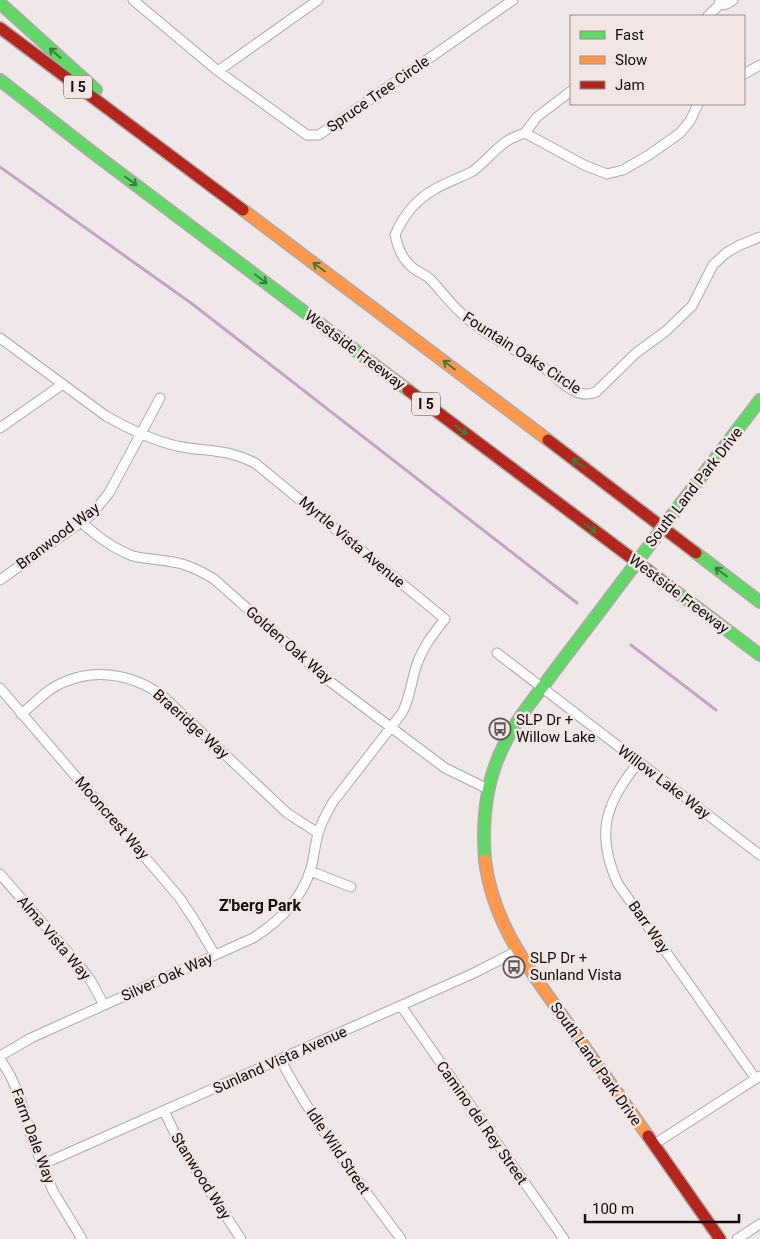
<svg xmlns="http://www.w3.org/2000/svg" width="760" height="1239" viewBox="0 0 760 1239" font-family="Roboto,sans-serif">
  <rect width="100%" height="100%" fill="#f0e8e8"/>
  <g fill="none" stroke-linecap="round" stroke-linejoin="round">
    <path stroke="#c5a3c6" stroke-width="3" d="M0,167L191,303L577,603
      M631,645L716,710"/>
    <g stroke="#aea8a8" stroke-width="11">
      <path id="street" d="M133,0L218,71L307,135H319L513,0
        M719,5L727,4L733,0
        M708,16L719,5L720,0
        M218,71L318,0
        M744,74L760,65
        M698,104L690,121L680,133L649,155L623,170L607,174L584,165L525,133C519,135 513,137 507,141C495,149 485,162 473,171C460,178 447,182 435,189C417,199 403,216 395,235C398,248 402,259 413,268C418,272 424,274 429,278C440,289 449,302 460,312C483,334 511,347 537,363C555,373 573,402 596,392L636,353L666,331L692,306L713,265L726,253L740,245L760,237
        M525,133L537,117L571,91
        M0,338L106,416C129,429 151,440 177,446C207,452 225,448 255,463L445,619C433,634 422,648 416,667C411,683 410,698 402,713L333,802C327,812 321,823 318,834C315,845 314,857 311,868C302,899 280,921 253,938L31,1038L0,1056
        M0,428L63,384
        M81,522C97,536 112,548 133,556C144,559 156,559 167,561C185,563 199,570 214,579L328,680L445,768L488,789
        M0,580L91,515L109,493L160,398
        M497,653L760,855
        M0,688L179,897L195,921L215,955
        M21,714C31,706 41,696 51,689C88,666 131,672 164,697L287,813L318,833
        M639,762C605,803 595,834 618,884L756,1079
        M310,871L351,887
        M0,874L80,966L91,981L104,1005
        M401,1006L564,1239
        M0,1059L10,1075L19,1095L33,1142L53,1191L82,1239
        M280,1059C314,1123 358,1182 401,1239
        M164,1111L184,1152L241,1239
        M653,1145L760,1076
        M41,1165L472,974L517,951
        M737,1239L760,1224"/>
    </g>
    <g stroke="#aea8a8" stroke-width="14">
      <path id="fast" d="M0,3L96,90
        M0,80L92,152L408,390
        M682,502L760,400
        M696,553L760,602
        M670,587L760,655
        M485,860C482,822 486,780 504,745C515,722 531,702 547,681C567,654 588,627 609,599"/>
    </g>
    <g stroke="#aea8a8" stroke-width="14">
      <path id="slow" d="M243,210L548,440
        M485,860C493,925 530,970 566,1021C594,1060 621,1098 648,1136"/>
    </g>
    <g stroke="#aea8a8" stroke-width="14">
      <path id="jam" d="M0,28L243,210
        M408,390L670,587
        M548,440L696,553
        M648,1136L720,1239"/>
    </g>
    <use href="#street" stroke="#fdfcfc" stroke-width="9"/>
    <use href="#fast" stroke="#63d668" stroke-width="11"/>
    <use href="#slow" stroke="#ff974d" stroke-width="11"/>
    <use href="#jam" stroke="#b3261e" stroke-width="11"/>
    <g stroke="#aea8a8" stroke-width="14" stroke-linecap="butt">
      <path id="fast-bridge" d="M609,599L682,502"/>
    </g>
    <use href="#fast-bridge" stroke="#63d668" stroke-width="11"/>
  </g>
  <defs><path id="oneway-shaft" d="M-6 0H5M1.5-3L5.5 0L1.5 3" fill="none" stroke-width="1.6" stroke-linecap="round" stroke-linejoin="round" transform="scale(1.25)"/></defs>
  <g stroke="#3e7b3e">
    <use href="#oneway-shaft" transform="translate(55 53) rotate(-138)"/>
    <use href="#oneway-shaft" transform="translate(131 181) rotate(37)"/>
    <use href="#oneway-shaft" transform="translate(319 267) rotate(-143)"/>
    <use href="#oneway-shaft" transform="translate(261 279) rotate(37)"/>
    <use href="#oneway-shaft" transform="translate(449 365) rotate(-143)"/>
    <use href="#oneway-shaft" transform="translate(461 430) rotate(37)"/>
    <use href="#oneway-shaft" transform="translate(578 463) rotate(-143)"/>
    <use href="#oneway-shaft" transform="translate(590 528) rotate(37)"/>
    <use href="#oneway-shaft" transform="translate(721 572) rotate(-143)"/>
  </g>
  <defs>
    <g id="bus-ring" transform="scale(1.125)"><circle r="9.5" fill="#f3e5e4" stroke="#5e5958" stroke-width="1.5"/><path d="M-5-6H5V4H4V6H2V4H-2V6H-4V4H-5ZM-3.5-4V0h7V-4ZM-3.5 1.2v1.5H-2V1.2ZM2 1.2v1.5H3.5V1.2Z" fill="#5e5958"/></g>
  </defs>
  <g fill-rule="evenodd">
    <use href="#bus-ring" x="500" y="729"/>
    <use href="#bus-ring" x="514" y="967"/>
  </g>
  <g text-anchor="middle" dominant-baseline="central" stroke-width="5" stroke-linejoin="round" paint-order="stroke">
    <g fill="#f3e5e4" stroke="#544d4c" stroke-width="1">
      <rect x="64" y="75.5" width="28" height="23" rx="4"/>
      <rect x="412" y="392.5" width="28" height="23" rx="4"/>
    </g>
    <g font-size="14" font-weight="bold" fill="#100c0b">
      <text x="78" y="87">I 5</text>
      <text x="426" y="404">I 5</text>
    </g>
    <g font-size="15" fill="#100c0b" stroke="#f3e5e4">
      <text transform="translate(378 94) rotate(-35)">Spruce Tree Circle</text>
      <text transform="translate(355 350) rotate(37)">Westside Freeway</text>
      <text transform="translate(522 353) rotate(33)">Fountain Oaks Circle</text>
      <text transform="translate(694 487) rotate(-52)">South Land Park Drive</text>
      <text transform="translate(58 536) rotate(-37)">Branwood Way</text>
      <text transform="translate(352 542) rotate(40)">Myrtle Vista Avenue</text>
      <text transform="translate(679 594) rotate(37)">Westside Freeway</text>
      <text transform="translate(289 645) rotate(41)">Golden Oak Way</text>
      <text transform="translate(191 724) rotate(42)">Braeridge Way</text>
      <text transform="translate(664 782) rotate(37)">Willow Lake Way</text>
      <text transform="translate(112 818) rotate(49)">Mooncrest Way</text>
      <text transform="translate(649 927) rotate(55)">Barr Way</text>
      <text transform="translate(54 938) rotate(50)">Alma Vista Way</text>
      <text transform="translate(167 977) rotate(-24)">Silver Oak Way</text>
      <text transform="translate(280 1060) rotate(-24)">Sunland Vista Avenue</text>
      <text transform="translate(596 1064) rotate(55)">South Land Park Drive</text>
      <text transform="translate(482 1123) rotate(55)">Camino del Rey Street</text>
      <text transform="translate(33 1136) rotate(70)">Farm Dale Way</text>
      <text transform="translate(338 1151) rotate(56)">Idle Wild Street</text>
      <text transform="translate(201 1176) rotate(58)">Stanwood Way</text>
    </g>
    <g font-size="15" fill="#100c0b" stroke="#f3e5e4" text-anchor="start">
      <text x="516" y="720">SLP Dr +<tspan x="516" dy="17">Willow Lake</tspan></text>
      <text x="530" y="958">SLP Dr +<tspan x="530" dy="17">Sunland Vista</tspan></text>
    </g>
    <g font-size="16" font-weight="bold" fill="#100c0b" stroke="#f3e5e4">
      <text x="260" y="905">Z'berg Park</text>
    </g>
  </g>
  <rect x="570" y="15" width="175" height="90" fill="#f3e5e4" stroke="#988e8d"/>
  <rect x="580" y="31" width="25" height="8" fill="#63d668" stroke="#988e8d"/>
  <text x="615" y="40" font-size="15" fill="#100c0b">Fast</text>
  <rect x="580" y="56" width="25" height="8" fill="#ff974d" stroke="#988e8d"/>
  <text x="615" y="65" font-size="15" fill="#100c0b">Slow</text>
  <rect x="580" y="81" width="25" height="8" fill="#b3261e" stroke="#988e8d"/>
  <text x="615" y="90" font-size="15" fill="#100c0b">Jam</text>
  <path d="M585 1214v8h154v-8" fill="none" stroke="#100c0b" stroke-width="2.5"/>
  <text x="592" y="1214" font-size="15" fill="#100c0b" stroke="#f3e5e4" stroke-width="4" paint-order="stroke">100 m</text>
</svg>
